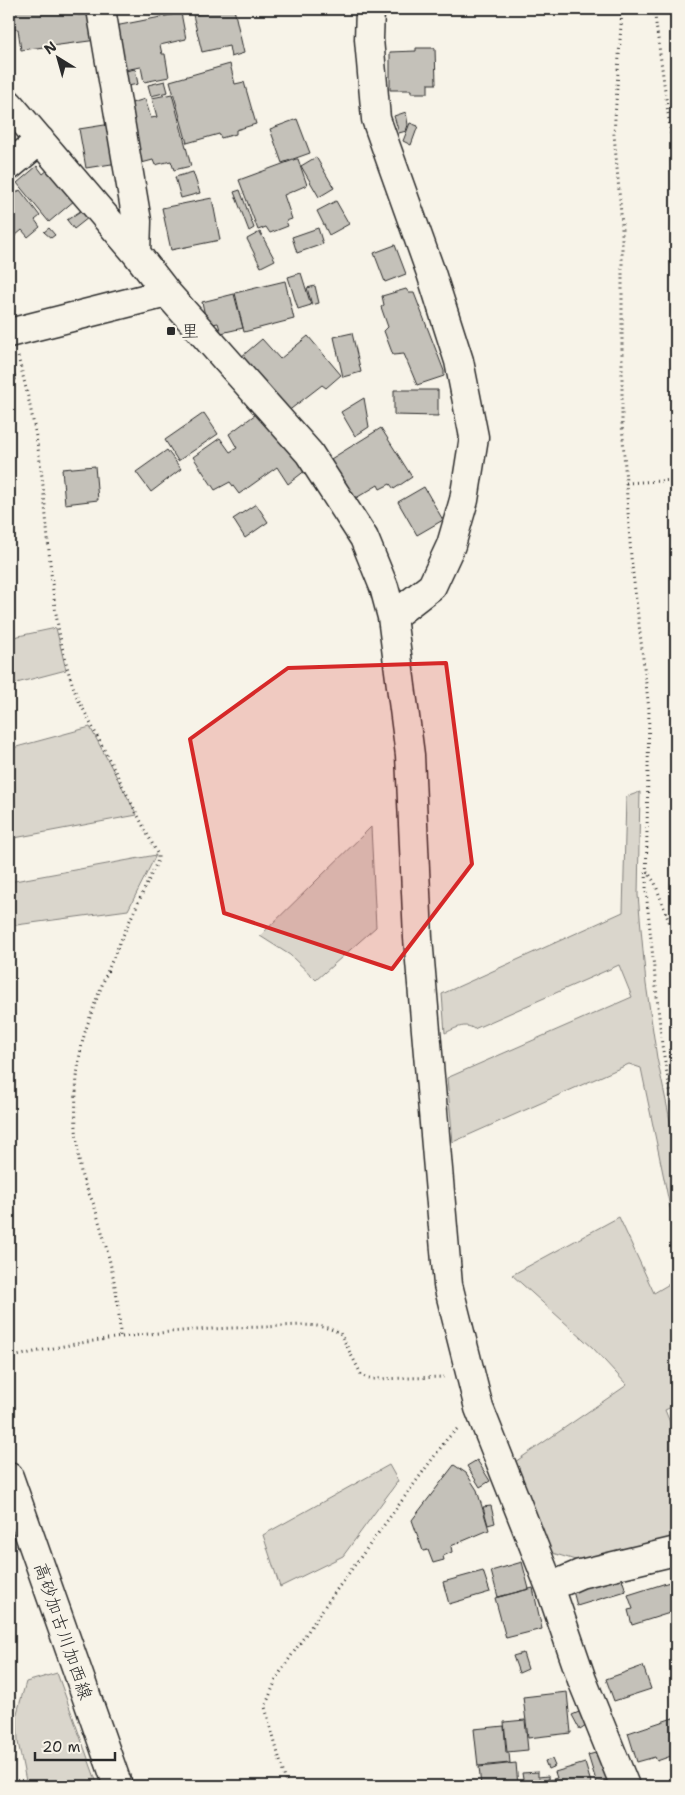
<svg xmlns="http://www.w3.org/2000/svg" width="685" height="1795" viewBox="0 0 685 1795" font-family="'Shantell Sans','Klee One',sans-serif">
  <rect width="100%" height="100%" fill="#f7f3e8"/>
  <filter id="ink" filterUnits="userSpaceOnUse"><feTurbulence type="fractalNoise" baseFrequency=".02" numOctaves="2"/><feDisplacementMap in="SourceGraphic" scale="10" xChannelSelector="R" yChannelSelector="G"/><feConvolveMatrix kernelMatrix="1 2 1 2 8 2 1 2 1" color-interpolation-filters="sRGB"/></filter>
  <g filter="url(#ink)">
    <path fill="#dad6cc" stroke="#82807c" d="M56,628L66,670L9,685V638Z
      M90,727L137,815L9,839V749Z
      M640,792L638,895L646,984L657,1058L676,1149V1236L641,1068L629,1064L453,1142L447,1078L632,997L619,965L474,1029C465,1022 454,1029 445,1033L442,994L623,912L626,797Z
      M371,827L376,927L316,980L290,955L260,936Z
      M156,855L128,910L9,926V882Z
      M619,1217L654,1293L676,1280V1405L665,1410L676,1437V1544L582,1562L549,1552L512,1464L627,1385L593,1348L512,1275Z
      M389,1465L398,1481L343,1556L280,1587L263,1535Z
      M57,1673L98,1786H27L18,1742L17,1713L26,1682Z"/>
    <path fill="#c4c1b9" stroke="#2b2b2b" d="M11,9H78V15L93,13L97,40L21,50L18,29L10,30L9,12H12Z
      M218,9H234L244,53L231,57L229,46L202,52L193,15Z
      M181,13L186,39L160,45L162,54H165L169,77L144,82L141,67L118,71L110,27Z
      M416,48H435L436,84H428V93H411V90H390V52L416,51Z
      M230,64L235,84L244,82L256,124L236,130V134L221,138L219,134L187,143L170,81Z
      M135,69L138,84L123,87L121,72Z
      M165,81L168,92L151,96L148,85Z
      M172,94L191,166L174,170L171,161L155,165L153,160L134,165L125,105L145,99L151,118L157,117L152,98Z
      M406,112L408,125L406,131L399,133L394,116Z
      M297,119L310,153L282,163L270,129Z
      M410,123L418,126L411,145L403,141Z
      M111,124L118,163L86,168L79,129Z
      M316,157L334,188L319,197L301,166Z
      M296,159H298L307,185L284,195L292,219L286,221L288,226L270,233L266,227L258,230L239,180Z
      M37,166L43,174L49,169L75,200L49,222L17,183Z
      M193,172L200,193L181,198L175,177Z
      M20,190L40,216L35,220L40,227L28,237L22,230L9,241V199Z
      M240,190L254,228L249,231L234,192Z
      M212,198L220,240L171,250L162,208Z
      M336,201L349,224L329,235L317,211Z
      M82,210L88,218L74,229L67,220Z
      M49,228L55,235L51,238L44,232Z
      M318,228L323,244L297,253L292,237Z
      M260,232L275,260L261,267L247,239Z
      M395,245L406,274L385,282L374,253Z
      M301,273L311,305L298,309L288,277Z
      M285,281L294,319L244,332L235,293Z
      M315,286L319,303L312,305L307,288Z
      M406,289L409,293H414L444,371V376L417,385L404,354L393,355L384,331L388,327L381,307L384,305L382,296Z
      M234,294L243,328L221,333L218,323L207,325L202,302Z
      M352,333L361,372L343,377L334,337Z
      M308,336L341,375L326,388L322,385L287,412L241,357L262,339L280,359Z
      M9,351L16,380L9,382Z
      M394,390H438V416L394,415Z
      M364,398L369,427L355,436L341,412Z
      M204,413L218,434L178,461L165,440Z
      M256,414L261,421L265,420L306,470L288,484L277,467L239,494L230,482L215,490L193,457L220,438L230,452L237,448L229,434Z
      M381,428L412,477L394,489L390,484L380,489L378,485L351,501L326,462Z
      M167,450L181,469L151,492L136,472Z
      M95,466L98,500L65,504L62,469Z
      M424,487L443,520L417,535L398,502Z
      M256,504L268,522L245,538L233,519Z
      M676,1418V1430L672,1420Z
      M477,1460L490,1481L480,1487L467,1466Z
      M454,1465L466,1473L477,1490L489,1530L451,1546L452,1552L443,1556L444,1560L433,1563L428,1550L423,1551L412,1520Z
      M491,1506L495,1523L488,1525L483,1507Z
      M522,1562L529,1589L498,1597L491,1571Z
      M483,1571L490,1592L449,1604L443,1582Z
      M620,1573L626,1591L577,1606L572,1587Z
      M676,1580V1611L632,1625L628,1610L633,1609L628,1595Z
      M533,1588L542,1629L506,1638L495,1598Z
      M523,1653L528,1669L519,1673L513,1656Z
      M643,1666L651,1689L614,1701L606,1679Z
      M567,1692L571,1733L528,1738L523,1697Z
      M579,1712L586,1726L580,1730L572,1715Z
      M676,1717V1749L673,1750L674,1755L657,1761L655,1757L637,1762L628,1733Z
      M525,1720L528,1750L507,1752L504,1722Z
      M504,1726L506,1753H509L510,1763L478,1766L474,1729Z
      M599,1752L607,1780L597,1784L588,1755Z
      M552,1759L555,1766L548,1769L545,1761Z
      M516,1763L518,1786H481L479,1767Z
      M585,1763L592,1786H551L550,1780L557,1778L555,1772Z
      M538,1772V1777L548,1776L549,1786H524L522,1773Z"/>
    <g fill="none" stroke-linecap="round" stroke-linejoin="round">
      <g stroke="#2b2b2b" stroke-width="31">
        <path id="minor" d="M101,9L137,221L136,253
          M370,9L369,39L376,119L431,273L459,361L474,437L464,500L451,545L432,586L392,617
          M9,104L136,253L167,293L309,453L364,538L384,587L392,617L410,755L418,938L448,1285L479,1408L550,1587L582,1680L625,1786
          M9,166L40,140
          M9,333L167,293
          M550,1587L580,1574L676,1551"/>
      </g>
      <g stroke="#2b2b2b" stroke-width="31">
        <path id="primary" d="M9,1477L118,1786"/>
      </g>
      <path stroke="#2b2b2b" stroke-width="3" stroke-dasharray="1 4" stroke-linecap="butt" d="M622,9L614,134L622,225V423L631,557L649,709L646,891L662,1045L676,1124
        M654,9L671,135L676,146
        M18,357C28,394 36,431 41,469C51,546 49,624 77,697L158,855V860C133,914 106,969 87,1026C73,1067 73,1130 81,1172C83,1184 91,1196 95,1208C107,1248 120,1294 120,1337
        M626,483L676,480
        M647,871L655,883L673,933L676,937
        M9,1358C92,1337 179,1329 265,1327C290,1326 317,1321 340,1333L362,1376L373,1379L444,1377
        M287,1786L265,1707L277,1677L327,1603L447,1439L459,1427"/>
      <use href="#minor" stroke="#f7f3e8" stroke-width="28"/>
      <use href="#primary" stroke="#f7f3e8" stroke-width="28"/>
    </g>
  </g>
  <path fill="#d62828" fill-opacity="0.2" stroke="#d62828" stroke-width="4" stroke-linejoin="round" d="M446,663L472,864L392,969L224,913L190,739L288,668Z"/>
  <rect fill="#2b2b2b" stroke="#f7f3e8" stroke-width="2" x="166" y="326" width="10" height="10" rx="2.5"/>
  <g text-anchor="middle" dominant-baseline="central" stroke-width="4.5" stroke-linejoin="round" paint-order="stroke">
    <g font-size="18" fill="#2b2b2b" stroke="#f7f3e8" text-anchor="start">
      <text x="181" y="331">里</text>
    </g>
    <g font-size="18" fill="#2b2b2b" stroke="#f7f3e8">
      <text transform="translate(63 1631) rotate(71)">高砂加古川加西線</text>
    </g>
  </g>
  <rect width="685" height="1795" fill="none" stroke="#f7f3e8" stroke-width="30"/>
  <rect x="15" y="15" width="655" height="1765" fill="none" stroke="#2b2b2b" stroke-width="2" filter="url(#ink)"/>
  <g transform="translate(58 58) rotate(323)" stroke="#f7f3e8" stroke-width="4" paint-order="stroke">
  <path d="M0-4L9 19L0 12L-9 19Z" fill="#2b2b2b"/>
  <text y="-8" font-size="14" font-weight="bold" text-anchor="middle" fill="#2b2b2b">N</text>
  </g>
  <path d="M35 1752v8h80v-8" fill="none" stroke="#2b2b2b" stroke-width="2.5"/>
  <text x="42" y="1752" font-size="15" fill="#2b2b2b" stroke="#f7f3e8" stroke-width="4" paint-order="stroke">20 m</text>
</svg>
